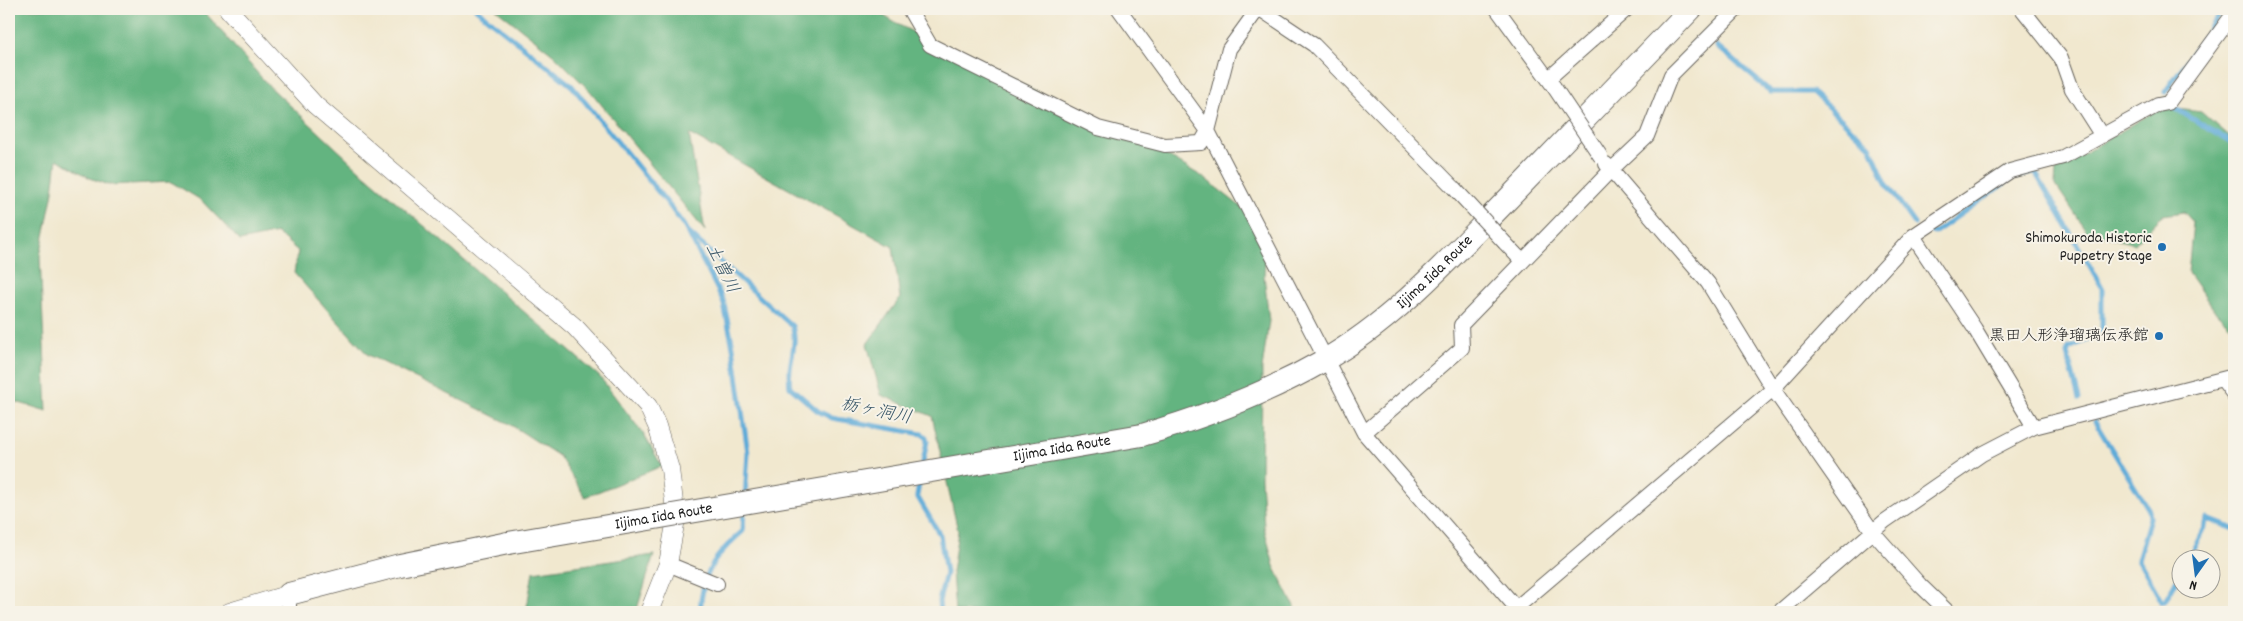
<svg xmlns="http://www.w3.org/2000/svg" width="2243" height="621" viewBox="0 0 2243 621" font-family="Dekko,'Klee One',sans-serif">
  <rect width="100%" height="100%" fill="#f7f3e8"/>
  <filter id="ink" filterUnits="userSpaceOnUse"><feTurbulence type="fractalNoise" baseFrequency=".02" numOctaves="2"/><feDisplacementMap in="SourceGraphic" scale="10" xChannelSelector="R" yChannelSelector="G"/><feConvolveMatrix kernelMatrix="1 2 1 2 8 2 1 2 1" color-interpolation-filters="sRGB"/></filter>
  <filter id="wash" filterUnits="userSpaceOnUse"><feTurbulence type="fractalNoise" baseFrequency=".0096" numOctaves="4" result="noise"/><feDisplacementMap in="SourceGraphic" scale="20" xChannelSelector="R" yChannelSelector="G"/><feGaussianBlur stdDeviation="1.12" result="paint"/><feColorMatrix in="noise" values="0 0 0 0 0 0 0 0 0 0 0 0 0 0 0 0 0 1.4 0 .05"/><feComposite in="paint" operator="in"/></filter>
  <g filter="url(#wash)">
    <rect width="100%" height="100%" fill="#f1e8cf"/>
    <path fill="#64b480" stroke="#40684e" d="M9,9H202L267,84L365,175L600,377L644,435L662,466L585,497L559,456L508,423L368,355L294,273L298,251L277,233L240,241L201,200L171,182L109,185L90,178L57,159L53,192L40,256L47,411L9,400Z
      M496,9H873L897,24L985,68L1142,141L1203,177L1250,214L1267,240L1264,275L1269,321L1262,369L1261,478L1264,527L1274,566L1297,612H955L952,572L958,531L932,416L881,395L867,344L900,298L893,247L689,134L705,231L591,92L553,54Z
      M2162,107L2201,112L2234,141V329L2217,314L2188,273L2193,222L2184,212L2163,215L2135,244L2087,232L2055,184L2056,170Z
      M654,555L636,612H526L533,572Z"/>
    <g fill="none" stroke-linecap="round" stroke-linejoin="round">
      <path stroke="#5fabd8" stroke-width="5" d="M476,9L572,86L669,205L687,230L723,300L733,347L748,453L745,497
        M1717,46L1771,92H1812L1870,146L1886,183L1915,224
        M2165,92L2223,9
        M2173,107L2234,144
        M1931,232L1934,233L2012,178L2035,172L2102,287V334L2069,348L2067,353L2079,399
        M689,233L792,326C799,345 786,367 790,387L818,411L832,418L922,434L926,437L927,441L922,467
        M2095,422L2149,510L2150,518L2138,559L2162,602L2165,601L2180,574
        M920,478L917,496L940,535L946,573L939,601L940,612
        M2189,558L2208,519L2234,529
        M700,612C702,573 714,556 743,531L744,508"/>
    </g>
  </g>
  <g filter="url(#ink)">
    <g fill="none" stroke-linecap="round" stroke-linejoin="round">
      <g stroke="#67635b" stroke-width="16">
        <path id="minor" d="M909,9L930,45L1098,128L1165,145L1201,143L1208,131L1229,49L1258,9
          M1119,9L1208,131L1364,433L1520,612
          M1260,9L1314,45L1454,188
          M1497,9L1554,87
          M2022,9L2061,58L2072,89L2102,136
          M1548,79L1627,9
          M1606,164L1708,283L1773,389L1873,532L1920,585L1948,612
          M1913,236L1975,329L2034,427
          M1505,243L1522,261
          M2223,380L2234,395
          M1364,433L1462,348L1461,325L1611,170L1647,136L1671,75L1737,9
          M668,564L717,584
          M289,594V612
          M1516,608L1773,389L1913,236L2010,171L2063,157L2158,105L2168,103L2234,13
          M1779,612L1885,521L1982,454L2034,427L2234,376"/>
      </g>
      <g stroke="#67635b" stroke-width="19">
        <path id="tertiary" d="M228,9L315,105L575,327L648,406L657,426L670,469L676,519L668,564L649,612
          M229,612L289,594"/>
      </g>
      <g stroke="#67635b" stroke-width="24">
        <g id="primary">
          <path id="s1" d="M1142,435C1205,417 1267,393 1323,361C1395,320 1451,257 1508,199C1569,136 1630,72 1691,9"/>
          <path d="M289,594L400,565L508,543"/>
        </g>
      </g>
      <use href="#minor" stroke="#fff" stroke-width="14"/>
      <use href="#tertiary" stroke="#fff" stroke-width="18"/>
      <use href="#primary" stroke="#fff" stroke-width="22"/>
      <g stroke="#67635b" stroke-width="16" stroke-linecap="butt">
        <path id="minor-bridge" d="M1554,87L1601,157
          M1454,188L1505,243"/>
      </g>
      <g stroke="#67635b" stroke-width="24" stroke-linecap="butt">
        <g id="primary-bridge">
          <path id="s2" d="M508,543L1142,435"/>
        </g>
      </g>
      <use href="#minor-bridge" stroke="#fff" stroke-width="14"/>
      <use href="#primary-bridge" stroke="#fff" stroke-width="22"/>
    </g>
  </g>
  <g fill="#1f6fb2" stroke="#f7f3e8" stroke-width="2">
    <circle cx="2162" cy="247" r="5"/>
    <circle cx="2159" cy="336" r="5"/>
  </g>
  <g text-anchor="middle" dominant-baseline="central" stroke-width="4" stroke-linejoin="round" paint-order="stroke">
    <g font-size="16" fill="#1c1c1c" stroke="#f7f3e8" text-anchor="end">
      <text x="2152" y="238">Shimokuroda Historic<tspan x="2152" dy="18">Puppetry Stage</tspan></text>
      <text x="2149" y="336">黒田人形浄瑠璃伝承館</text>
    </g>
    <g font-size="16" fill="#1c1c1c" stroke="#f7f3e8">
      <text stroke="none"><textPath href="#s1" startOffset="339">Iijima Iida Route</textPath></text>
      <text stroke="none"><textPath href="#s2" startOffset="562">Iijima Iida Route</textPath></text>
      <text stroke="none"><textPath href="#s2" startOffset="158">Iijima Iida Route</textPath></text>
    </g>
    <g font-size="18" font-style="italic" fill="#375567" stroke="#f7f3e8">
      <text transform="translate(721 269) rotate(64)">土曽川</text>
      <text transform="translate(876 412) rotate(12)">栃ヶ洞川</text>
    </g>
  </g>
  <rect width="2243" height="621" fill="none" stroke="#f7f3e8" stroke-width="30"/>
  <g transform="translate(2196 574) rotate(194)"><circle r="24" fill="#f7f3e8" stroke="#9f9d96"/>
  <path d="M0-4L9 19L0 12L-9 19Z" fill="#1f6fb2"/>
  <text y="-8" font-size="14" font-weight="bold" text-anchor="middle" fill="#1c1c1c">N</text>
  </g>
</svg>
